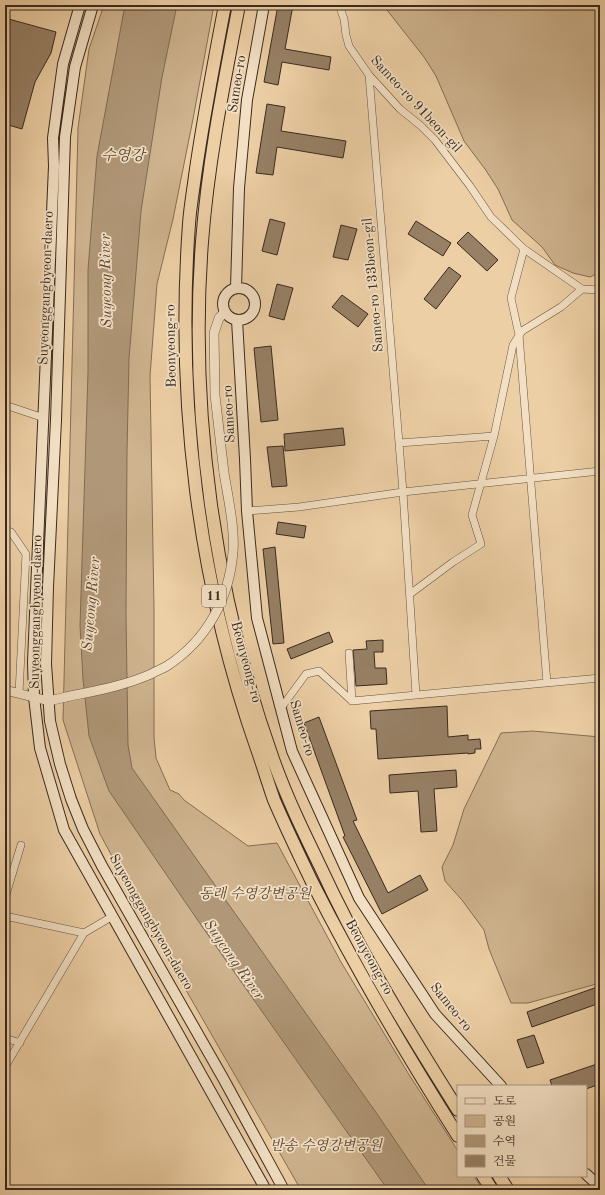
<svg xmlns="http://www.w3.org/2000/svg" width="605" height="1195" viewBox="0 0 605 1195" font-family="'Old Standard TT','Noto Serif KR',serif">
  <rect width="100%" height="100%" fill="#edcfa5"/>
  <filter id="stains"><feTurbulence type="fractalNoise" baseFrequency=".005" numOctaves="4"/><feColorMatrix values="0 0 0 0 .2 0 0 0 0 .09 0 0 0 0 .02 0 0 0 .5 -.17"/></filter>
  <radialGradient id="worn" r=".72"><stop offset=".6" stop-color="#630" stop-opacity="0"/><stop offset="1" stop-color="#630" stop-opacity=".3"/></radialGradient>
  <path fill="#ceb38e" stroke="#846e56" d="M104,5H214L193,119L173,219L157,284L150,376L154,609V737L156,758L170,790L179,794L184,800L248,846L277,843L341,962L408,1073L458,1151V1176H474L483,1190H301L160,945L100,834L63,720L78,128L89,49Z
    M383,5H600V272L590,277L573,273L555,265L542,247L512,220L498,189L485,169L464,141L436,76L424,57Z
    M533,731L600,737V983L528,1003H511L489,949L484,930L462,900L445,881L442,867L453,845L464,809L501,733Z"/>
  <path fill="#b09777" stroke="#806b54" d="M125,5H177L162,77L141,211L129,359L127,452L126,614L128,745L132,768L375,1111L429,1190H388L201,925L109,791L89,736L83,679L80,626L88,372V270L97,156Z"/>
  <path fill="#978065" stroke="#392a1f" d="M278,5H293L285,49L331,57L329,70L282,62L278,85L264,82Z
    M5,18L56,32L51,53L35,82L22,129L5,124Z
    M267,104L285,107L281,131L346,141L343,158L277,147L273,175L256,173Z
    M270,219L285,223L277,255L262,251Z
    M416,221L451,243L443,256L408,234Z
    M341,225L357,229L348,260L333,257Z
    M468,232L498,260L487,271L457,243Z
    M449,267L461,276L436,309L424,299Z
    M277,284L293,288L284,320L269,316Z
    M342,295L368,314L358,327L332,307Z
    M271,346L278,420L261,422L254,348Z
    M343,428L345,445L285,451L284,434Z
    M283,446L287,486L272,487L267,447Z
    M278,522L306,526L304,538L276,534Z
    M275,547L284,643L273,644L263,549Z
    M329,632L333,642L291,659L287,649Z
    M383,640V652H374L375,668H386L387,684L356,686L353,650L367,649L366,641Z
    M447,706L448,737L468,735V740L480,739L481,749H475V753L468,754V753L378,759L376,729H371L370,711Z
    M319,717L357,820L353,821L388,893L420,875L428,890L382,914L343,837L345,836L304,723Z
    M456,770L457,787L434,789L437,831L421,832L418,791L390,793L389,775Z
    M600,986V1003L532,1027L527,1012Z
    M534,1035L544,1063L527,1068L517,1040Z
    M600,1063V1084L586,1089V1086H552L550,1080Z"/>
  <g fill="none" stroke-linecap="round" stroke-linejoin="round">
    <g stroke="#665340" stroke-width="8">
      <path id="minor" d="M339,5L344,19L346,35L349,46L369,75L400,109L421,126L435,140L470,186L491,217L524,249L582,289L600,290
        M369,75L403,492L416,695
        M524,249L511,298L519,335L547,683
        M5,405L44,418
        M399,443L494,436
        M247,511L299,507L403,492L600,471
        M5,530L11,532L26,554L19,693
        M410,594L453,562L481,544L472,515L494,436L513,345L522,331L561,307L582,289
        M349,653L352,701
        M281,708L306,674L319,671L352,701L600,678
        M5,898L21,845
        M5,916L84,933
        M5,1038L20,1043
        M5,1067L84,933L113,916"/>
    </g>
    <g stroke="#665340" stroke-width="10">
      <path id="tertiary" d="M224,473L215,395L214,333L219,318L225,312
        M5,690L49,701L66,697"/>
    </g>
    <g stroke="#392a1f" stroke-width="12">
      <path id="secondary" d="M80,5L63,64L53,138L54,166L33,662L34,697L40,748L64,830L266,1190
        M93,5L75,67L65,137L56,420L48,587L46,664L50,721L60,764L71,799L83,829L102,866L223,1078L284,1190
        M236,288L239,188L247,100L264,5
        M223 304a16 16 0 1 1 32 0a16 16 0 1 1-32 0Z
        M237,320L245,459L247,511L257,618L292,751L359,898L435,1014L501,1086
        M586,1174L600,1187"/>
    </g>
    <g stroke="#392a1f" stroke-width="14">
      <path id="trunk" d="M225,5C214,62 203,119 195,176C193,192 190,208 189,224C176,401 198,581 257,749C263,766 268,783 274,800C286,828 299,855 312,882C356,969 406,1054 458,1136
        M239,5C224,83 208,162 202,242C189,412 215,598 273,759C286,796 303,831 320,866C338,905 358,943 379,980C404,1024 431,1067 458,1110
        M483,1176L492,1190
        M499,1176L508,1190"/>
    </g>
    <use href="#minor" stroke="#f3e0c4" stroke-width="7"/>
    <use href="#tertiary" stroke="#f3e0c4" stroke-width="9"/>
    <use href="#secondary" stroke="#f3e0c4" stroke-width="10"/>
    <use href="#trunk" stroke="#edcfa5" stroke-width="12"/>
    <g stroke="#665340" stroke-width="10" stroke-linecap="butt">
      <path id="tertiary-bridge" d="M66,697C94,691 124,686 151,674C156,671 162,669 167,666C207,640 229,599 233,552C235,529 228,497 224,473"/>
    </g>
    <use href="#tertiary-bridge" stroke="#f3e0c4" stroke-width="9"/>
  </g>
  <g text-anchor="middle" dominant-baseline="central" stroke-width="3.5" stroke-linejoin="round" paint-order="stroke">
    <rect fill="#f3e0c4" stroke="#716150" stroke-width="1" x="202" y="585" width="24" height="22" rx="3"/>
    <g font-size="13" font-weight="bold" fill="#392a1f">
      <text x="214" y="596">11</text>
    </g>
    <g font-size="14" fill="#392a1f" stroke="#f3e0c4">
      <text transform="translate(237 84) rotate(-81)">Sameo-ro</text>
      <text transform="translate(416 104) rotate(47)">Sameo-ro 91beon-gil</text>
      <text transform="translate(373 285) rotate(-95)">Sameo-ro 133beon-gil</text>
      <text transform="translate(46 288) rotate(-88)">Suyeonggangbyeon-daero</text>
      <text transform="translate(171 346) rotate(-91)">Beonyeong-ro</text>
      <text transform="translate(229 414) rotate(-93)">Sameo-ro</text>
      <text transform="translate(36 612) rotate(-89)">Suyeonggangbyeon-daero</text>
      <text transform="translate(246 662) rotate(75)">Beonyeong-ro</text>
      <text transform="translate(302 728) rotate(73)">Sameo-ro</text>
      <text transform="translate(151 922) rotate(60)">Suyeonggangbyeon-daero</text>
      <text transform="translate(369 957) rotate(61)">Beonyeong-ro</text>
      <text transform="translate(451 1007) rotate(51)">Sameo-ro</text>
    </g>
    <g font-size="14" font-style="italic" fill="#574535" stroke="#f3e0c4">
      <text x="255" y="894">동래 수영강변공원</text>
      <text x="326" y="1146">반송 수영강변공원</text>
    </g>
    <g font-size="15" font-style="italic" fill="#574535" stroke="#f3e0c4">
      <text x="123" y="156">수영강</text>
      <text transform="translate(107 281) rotate(-91)">Suyeong River</text>
      <text transform="translate(92 604) rotate(-85)">Suyeong River</text>
      <text transform="translate(233 960) rotate(55)">Suyeong River</text>
    </g>
  </g>
  <rect width="605" height="1195" fill="none" stroke="#edcfa5" stroke-width="20"/>
  <rect x="6" y="6" width="593" height="1183" fill="none" stroke="#392a1f" stroke-width="2"/>
  <rect x="10" y="10" width="585" height="1175" fill="none" stroke="#392a1f"/>
  <rect x="457" y="1085" width="130" height="92" fill="#f3e0c4" stroke="#a99782"/>
  <rect x="465" y="1098" width="20" height="6" fill="#f3e0c4" stroke="#a99782"/>
  <text x="493" y="1105" font-size="12" fill="#392a1f">도로</text>
  <rect x="465" y="1115" width="20" height="12" fill="#ceb38e" stroke="#a99782"/>
  <text x="493" y="1125" font-size="12" fill="#392a1f">공원</text>
  <rect x="465" y="1135" width="20" height="12" fill="#b09777" stroke="#a99782"/>
  <text x="493" y="1145" font-size="12" fill="#392a1f">수역</text>
  <rect x="465" y="1155" width="20" height="12" fill="#978065" stroke="#a99782"/>
  <text x="493" y="1165" font-size="12" fill="#392a1f">건물</text>
  <rect width="100%" height="100%" filter="url(#stains)"/>
  <rect width="100%" height="100%" fill="url(#worn)"/>
</svg>
